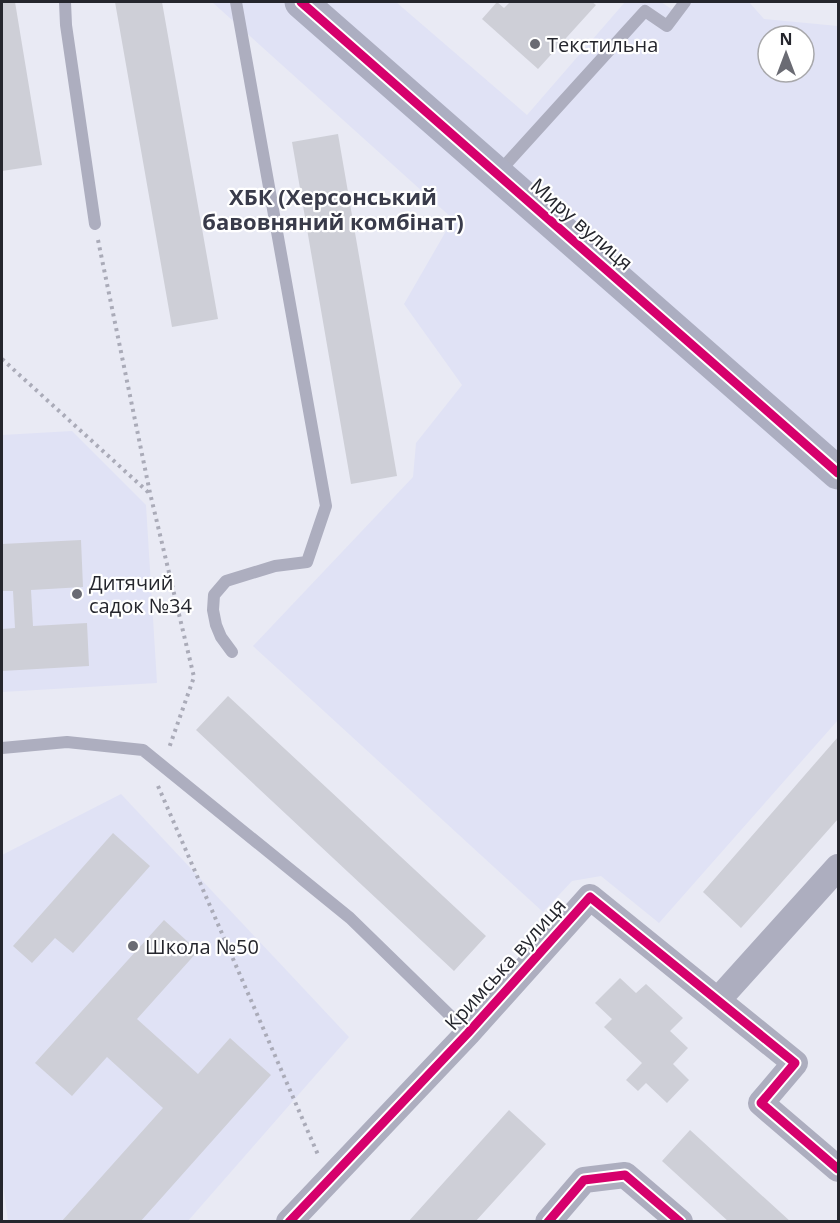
<svg xmlns="http://www.w3.org/2000/svg" width="840" height="1223" viewBox="0 0 840 1223" font-family="'Open Sans',sans-serif">
  <rect width="100%" height="100%" fill="#e9eaf4"/>
  <path fill="#e0e2f5" fill-rule="evenodd" d="M212,2H396L527,115L625,2H661L679,14L690,2H749L764,19L838,26V720L659,923L601,876L572,881L543,912L253,646L413,477L416,443L462,385L404,304L453,219ZM768,36H804V72H768Z
    M72,431L146,505L157,683L2,692V435Z
    M121,794L349,1037L188,1221H8L2,1177V855Z"/>
  <path fill="#cecfd7" d="M2,2H15L42,165L2,171Z
    M115,2H162L218,319L172,327Z
    M497,2L504,8L510,2H592L596,5L538,69L482,19Z
    M338,134L397,476L351,484L292,142Z
    M81,540L83,587L31,590L33,626L87,623L89,666L2,671V629L15,628L13,591H2V544Z
    M228,696L486,936L454,971L196,730Z
    M838,737V819L741,928L703,892Z
    M113,833L150,866L73,953L55,938L32,963L13,946Z
    M164,920L198,951L137,1019L198,1074L230,1038L271,1075L140,1222H61L163,1108L107,1057L72,1096L35,1063Z
    M620,978L636,993L646,984L683,1018L670,1031L688,1048L673,1064L689,1080L667,1103L646,1083L638,1091L626,1080L642,1063L604,1027L612,1019L595,1003Z
    M509,1110L546,1144L475,1222H408Z
    M690,1130L791,1222H729L662,1161Z"/>
  <g fill="none" stroke-linecap="round" stroke-linejoin="round">
    <path stroke="#aaabb8" stroke-width="4" stroke-dasharray="3 4.5" stroke-linecap="butt" d="M98,240L150,493L194,677L169,748
      M2,359L149,493
      M158,786L319,1157"/>
    <path stroke="#adaebf" stroke-width="12" d="M65,2L66,25L95,224
      M498,173L645,11L667,26L685,2
      M232,652L221,637L216,625L213,610L214,595L226,581L275,566L307,562L326,506L236,2
      M2,748L67,742L143,750L350,918L468,1033"/>
    <path stroke="#adaebf" stroke-width="26" d="M718,1000L838,867
      M289,1222L468,1033L590,897L795,1063L761,1103L838,1169
      M548,1222L584,1180L625,1175L680,1222"/>
    <path stroke="#acaec1" stroke-width="33" d="M301,2L838,473"/>
    <g stroke="#fff" stroke-width="13">
      <path id="cycleway" d="M301,2L838,473
        M289,1222L468,1033L590,897L795,1063L761,1103L838,1169
        M548,1222L584,1180L625,1175L680,1222"/>
    </g>
    <use href="#cycleway" stroke="#d6006c" stroke-width="9"/>
  </g>
  <g fill="#6a6b73" stroke="#fff" stroke-width="2">
    <circle cx="535" cy="44" r="6"/>
    <circle cx="77" cy="594" r="6"/>
    <circle cx="133" cy="946" r="6"/>
  </g>
  <g text-anchor="middle" dominant-baseline="central" stroke-width="4.5" stroke-linejoin="round" paint-order="stroke">
    <g font-size="20" fill="#25262d" stroke="#fff" text-anchor="start">
      <text x="547" y="44">Текстильна</text>
      <text x="89" y="582">Дитячий<tspan x="89" dy="23">садок №34</tspan></text>
      <text x="145" y="946">Школа №50</text>
    </g>
    <g font-size="20" fill="#25262d" stroke="#fff">
      <text transform="translate(582 224) rotate(41)">Миру вулиця</text>
      <text transform="translate(505 964) rotate(-48)">Кримська вулиця</text>
    </g>
    <g font-size="22" font-weight="bold" fill="#393b4a" stroke="#fff">
      <text x="333" y="196">ХБК (Херсонський<tspan x="333" dy="25">бавовняний комбінат)</tspan></text>
    </g>
  </g>
  <rect width="840" height="1223" fill="none" stroke="#25262d" stroke-width="6"/>
  <g transform="translate(786 54)"><circle r="28" fill="#ffffff" stroke="#a8a8ab" stroke-width="1.5"/>
  <path d="M0-4.5L10 22L0 15L-10 22Z" fill="#6a6b73"/>
  <text y="-9" font-size="16" font-weight="bold" text-anchor="middle" fill="#25262d">N</text>
  </g>
</svg>
